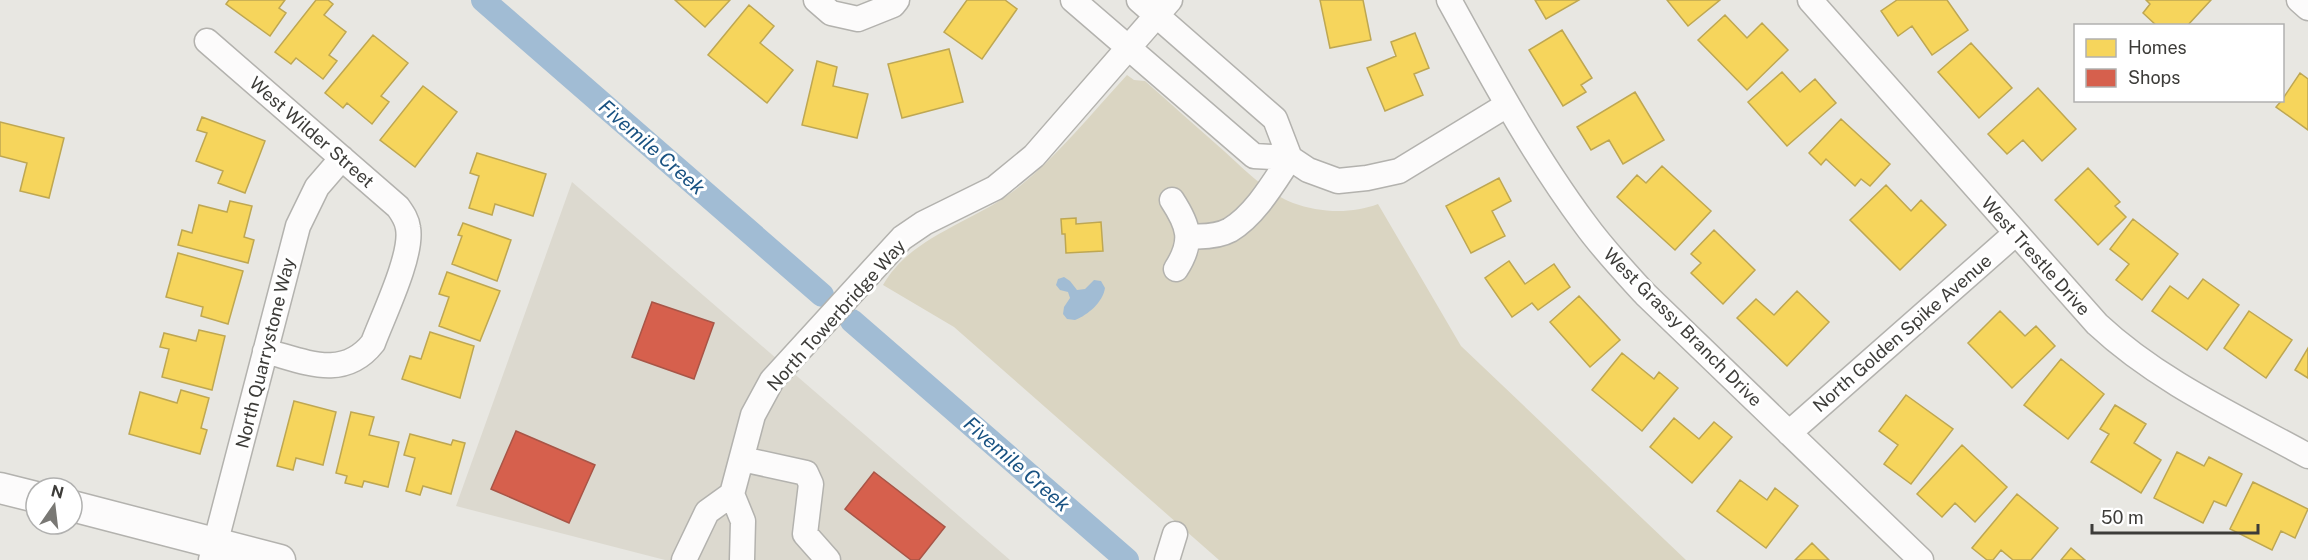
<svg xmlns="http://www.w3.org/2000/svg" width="2308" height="560" viewBox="0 0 2308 560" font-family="'Public Sans',sans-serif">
  <rect width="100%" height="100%" fill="#e8e7e2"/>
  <path fill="#dcd9cf" d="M572,182L1010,560H665L456,506Z"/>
  <path fill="#dad5c2" d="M1127,75L1134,80L1145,81C1172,105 1198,128 1224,151C1245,170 1267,193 1293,203C1320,213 1352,214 1378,204L1461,346L1686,560H1219L954,327L883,285C911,236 972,223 1015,190C1057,157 1091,114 1127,75Z"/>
  <path fill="#a1bcd4" d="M1064,277L1070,281L1077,290L1085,289L1094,280L1101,281L1105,288C1103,302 1088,315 1075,320L1067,319L1063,314L1064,307L1070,298L1068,292L1060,290L1056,285L1058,279Z"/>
  <path fill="#f6d55c" stroke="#bea752" stroke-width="1.5" d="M229,0H285L279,8L286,13L270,36L226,4Z
    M316,0H328L333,4L324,15L346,32L329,55L337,61L323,79L296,58L291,64L275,52Z
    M675,0H730L705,27Z
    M967,0H1005L1017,9L982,59L944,32Z
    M1320,0H1363L1371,40L1330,48Z
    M1535,0H1579L1546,19Z
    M1667,0H1720L1688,26Z
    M1897,0H1947L1968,30L1932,55L1912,26L1898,36L1881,11Z
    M2146,0H2211L2187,26H2157L2143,13L2150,4Z
    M749,5L774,26L760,43L793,70L767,103L708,55Z
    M1725,15L1747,38L1762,23L1788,50L1747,90L1698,40Z
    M1562,30L1592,78L1581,85L1586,92L1563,106L1529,50Z
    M1415,33L1429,68L1414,74L1423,95L1385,111L1367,68L1396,56L1391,42Z
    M373,35L408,63L381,96L389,102L372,124L347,103L343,108L325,93Z
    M1971,43L2012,88L1979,118L1938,72Z
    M949,49L963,102L902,118L888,64Z
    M817,61L837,67L833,86L868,94L857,138L802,125Z
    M1782,72L1800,92L1815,79L1836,103L1787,146L1748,102Z
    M2300,73L2308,79V130L2276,107L2282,100Z
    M423,86L457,112L415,167L380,140Z
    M2038,88L2076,129L2042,161L2023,140L2007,154L1988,134Z
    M1635,92L1664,140L1623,164L1609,140L1591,150L1577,127Z
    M202,117L265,141L245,193L218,183L223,171L196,161L207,133L197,130Z
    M1841,119L1890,164L1870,186L1861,179L1855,186L1826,159L1821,165L1809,153Z
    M0,122L64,138L49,198L20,191L27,163L0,156Z
    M477,153L546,174L533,216L495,204L492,215L469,208L479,176L470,173Z
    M1662,166L1711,211L1675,250L1617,197L1637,175L1646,183Z
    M2088,168L2120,202L2115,206L2126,217L2098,245L2055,200Z
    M1499,178L1511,201L1492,211L1505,236L1471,253L1446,206Z
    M1886,185L1911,211L1921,200L1946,225L1900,270L1850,220Z
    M230,201L252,206L244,237L254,240L248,263L178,245L182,230L192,233L199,205L227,212Z
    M1076,218V224L1101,222L1103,251L1066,253L1065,234H1062L1061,219Z
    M2133,219L2178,254L2142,300L2116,280L2129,264L2110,249Z
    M463,223L511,240L497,281L452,264L462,236L458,235Z
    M1714,230L1755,270L1723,304L1691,273L1701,263L1691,254Z
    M178,253L243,271L228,324L201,316L203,307L166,297Z
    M1509,261L1525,284L1554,264L1570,287L1538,310L1532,303L1512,317L1485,278Z
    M447,272L500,291L480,341L439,326L449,297L439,294Z
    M2203,279L2239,305L2207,350L2152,311L2170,286L2188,299Z
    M1797,291L1829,322L1787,366L1737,318L1756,299L1774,315Z
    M1579,296L1620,340L1590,367L1550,322Z
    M2000,311L2025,336L2036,326L2055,346L2012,388L1968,343Z
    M2249,311L2292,340L2266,378L2224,348Z
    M199,330L225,336L212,390L162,377L169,349L160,347L164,333L196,341Z
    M430,332L474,346L460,398L402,379L410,356L421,359Z
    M2308,348V378L2295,370Z
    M1622,353L1654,379L1659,372L1678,388L1642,431L1592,390Z
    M2061,359L2104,394L2068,439L2024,405Z
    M181,390L209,398L201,428L207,430L200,454L129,434L140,392L177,403Z
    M1906,395L1953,429L1911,484L1884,464L1898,445L1879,431Z
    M294,401L336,412L323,465L296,458L293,470L277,466Z
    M2115,405L2146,424L2134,443L2161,460L2141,493L2091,462L2109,434L2100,429Z
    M351,412L374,417L369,435L399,442L388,487L364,481L362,487L345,483L347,476L336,473Z
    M1674,418L1699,439L1714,422L1732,437L1692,483L1650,447Z
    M410,434L451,445L453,440L465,443L451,494L423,486L420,495L406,491L415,458L404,455Z
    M1962,445L2007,487L1975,522L1955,503L1942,517L1917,494Z
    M2177,452L2204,466L2209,457L2242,474L2226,506L2214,501L2203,523L2154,498Z
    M1740,480L1767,500L1775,488L1798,506L1766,548L1717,511Z
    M2253,482L2308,509L2295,538L2281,531L2272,550L2230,529Z
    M2017,494L2058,528L2031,560H2013L2001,550L1993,560H1987L1972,548Z
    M1812,543L1829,560H1795Z
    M2071,548L2085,560H2061Z"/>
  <path fill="#d6604d" stroke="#a85547" stroke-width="1.5" d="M652,302L714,323L694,379L632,357Z
    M516,431L595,465L569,523L491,489Z
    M874,472L945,527L919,560H911L845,509Z"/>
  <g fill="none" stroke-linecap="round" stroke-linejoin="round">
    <path stroke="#a1bcd4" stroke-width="24" d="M483,0L822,295
      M852,321L1127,560"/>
    <g stroke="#b3b2ae" stroke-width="27">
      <path id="minor" d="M816,0L831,13L858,19L893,5L897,0
        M1073,0L1254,156L1290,158L1275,119L1139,0
        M1449,0C1491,76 1533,154 1585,224C1603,249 1624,271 1645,294L1921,560
        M1810,0L2097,324C2158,381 2235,416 2308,456
        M2299,0L2308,8
        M207,41L398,207C403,214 407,220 408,228C413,255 383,316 373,343C343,381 304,361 265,351
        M1172,200C1189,226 1194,241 1176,269
        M1188,236C1202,237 1217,237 1230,230C1256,214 1274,182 1290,158L1308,170L1338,181L1367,178L1399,171L1507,105
        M1789,433L2016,233
        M742,459L806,473L811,484L805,534L828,560
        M732,494L743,521L742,560
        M211,560L298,226L317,187L342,158
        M684,560L707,512L732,494L753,415L772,380L902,238L924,223L995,188L1034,156L1170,0
        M1167,560L1175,534"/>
    </g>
    <g stroke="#b3b2ae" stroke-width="33">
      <path id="major" d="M0,488L36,497
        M72,506L280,560"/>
    </g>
    <use href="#minor" stroke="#fcfbfb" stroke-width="24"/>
    <use href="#major" stroke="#fcfbfb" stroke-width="30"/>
  </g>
  <g text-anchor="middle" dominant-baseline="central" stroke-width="6" stroke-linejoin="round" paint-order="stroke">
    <g font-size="18" fill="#3d3c39" stroke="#fff">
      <text transform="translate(312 132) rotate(41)">West Wilder Street</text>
      <text transform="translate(2036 256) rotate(48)">West Trestle Drive</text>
      <text transform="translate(836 315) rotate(-48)">North Towerbridge Way</text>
      <text transform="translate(1683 327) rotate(45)">West Grassy Branch Drive</text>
      <text transform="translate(1902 333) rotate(-41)">North Golden Spike Avenue</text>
      <text transform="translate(265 353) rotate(-76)">North Quarrystone Way</text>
    </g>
    <g font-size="20" font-style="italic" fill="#195282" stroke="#fff">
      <text transform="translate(652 147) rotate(41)">Fivemile Creek</text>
      <text transform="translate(1017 464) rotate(41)">Fivemile Creek</text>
    </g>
  </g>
  <rect x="2074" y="24" width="210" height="78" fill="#ffffff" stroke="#b1b1b0" stroke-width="1.5"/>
  <rect x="2086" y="39" width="30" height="18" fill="#f6d55c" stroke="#b1b1b0" stroke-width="1.5"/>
  <text x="2128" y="54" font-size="18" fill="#3d3c39">Homes</text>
  <rect x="2086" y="69" width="30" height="18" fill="#d6604d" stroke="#b1b1b0" stroke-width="1.5"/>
  <text x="2128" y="84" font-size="18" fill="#3d3c39">Shops</text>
  <g transform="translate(54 506) rotate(14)"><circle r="28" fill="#ffffff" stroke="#b1b1b0" stroke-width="1.5"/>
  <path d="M0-4.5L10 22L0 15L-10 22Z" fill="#797874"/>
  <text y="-9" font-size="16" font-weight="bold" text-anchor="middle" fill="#3d3c39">N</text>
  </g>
  <path d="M2092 524v9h166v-9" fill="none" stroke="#3d3c39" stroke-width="3"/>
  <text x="2101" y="524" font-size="18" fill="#3d3c39" stroke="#ffffff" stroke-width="4.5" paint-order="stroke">50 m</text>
</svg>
